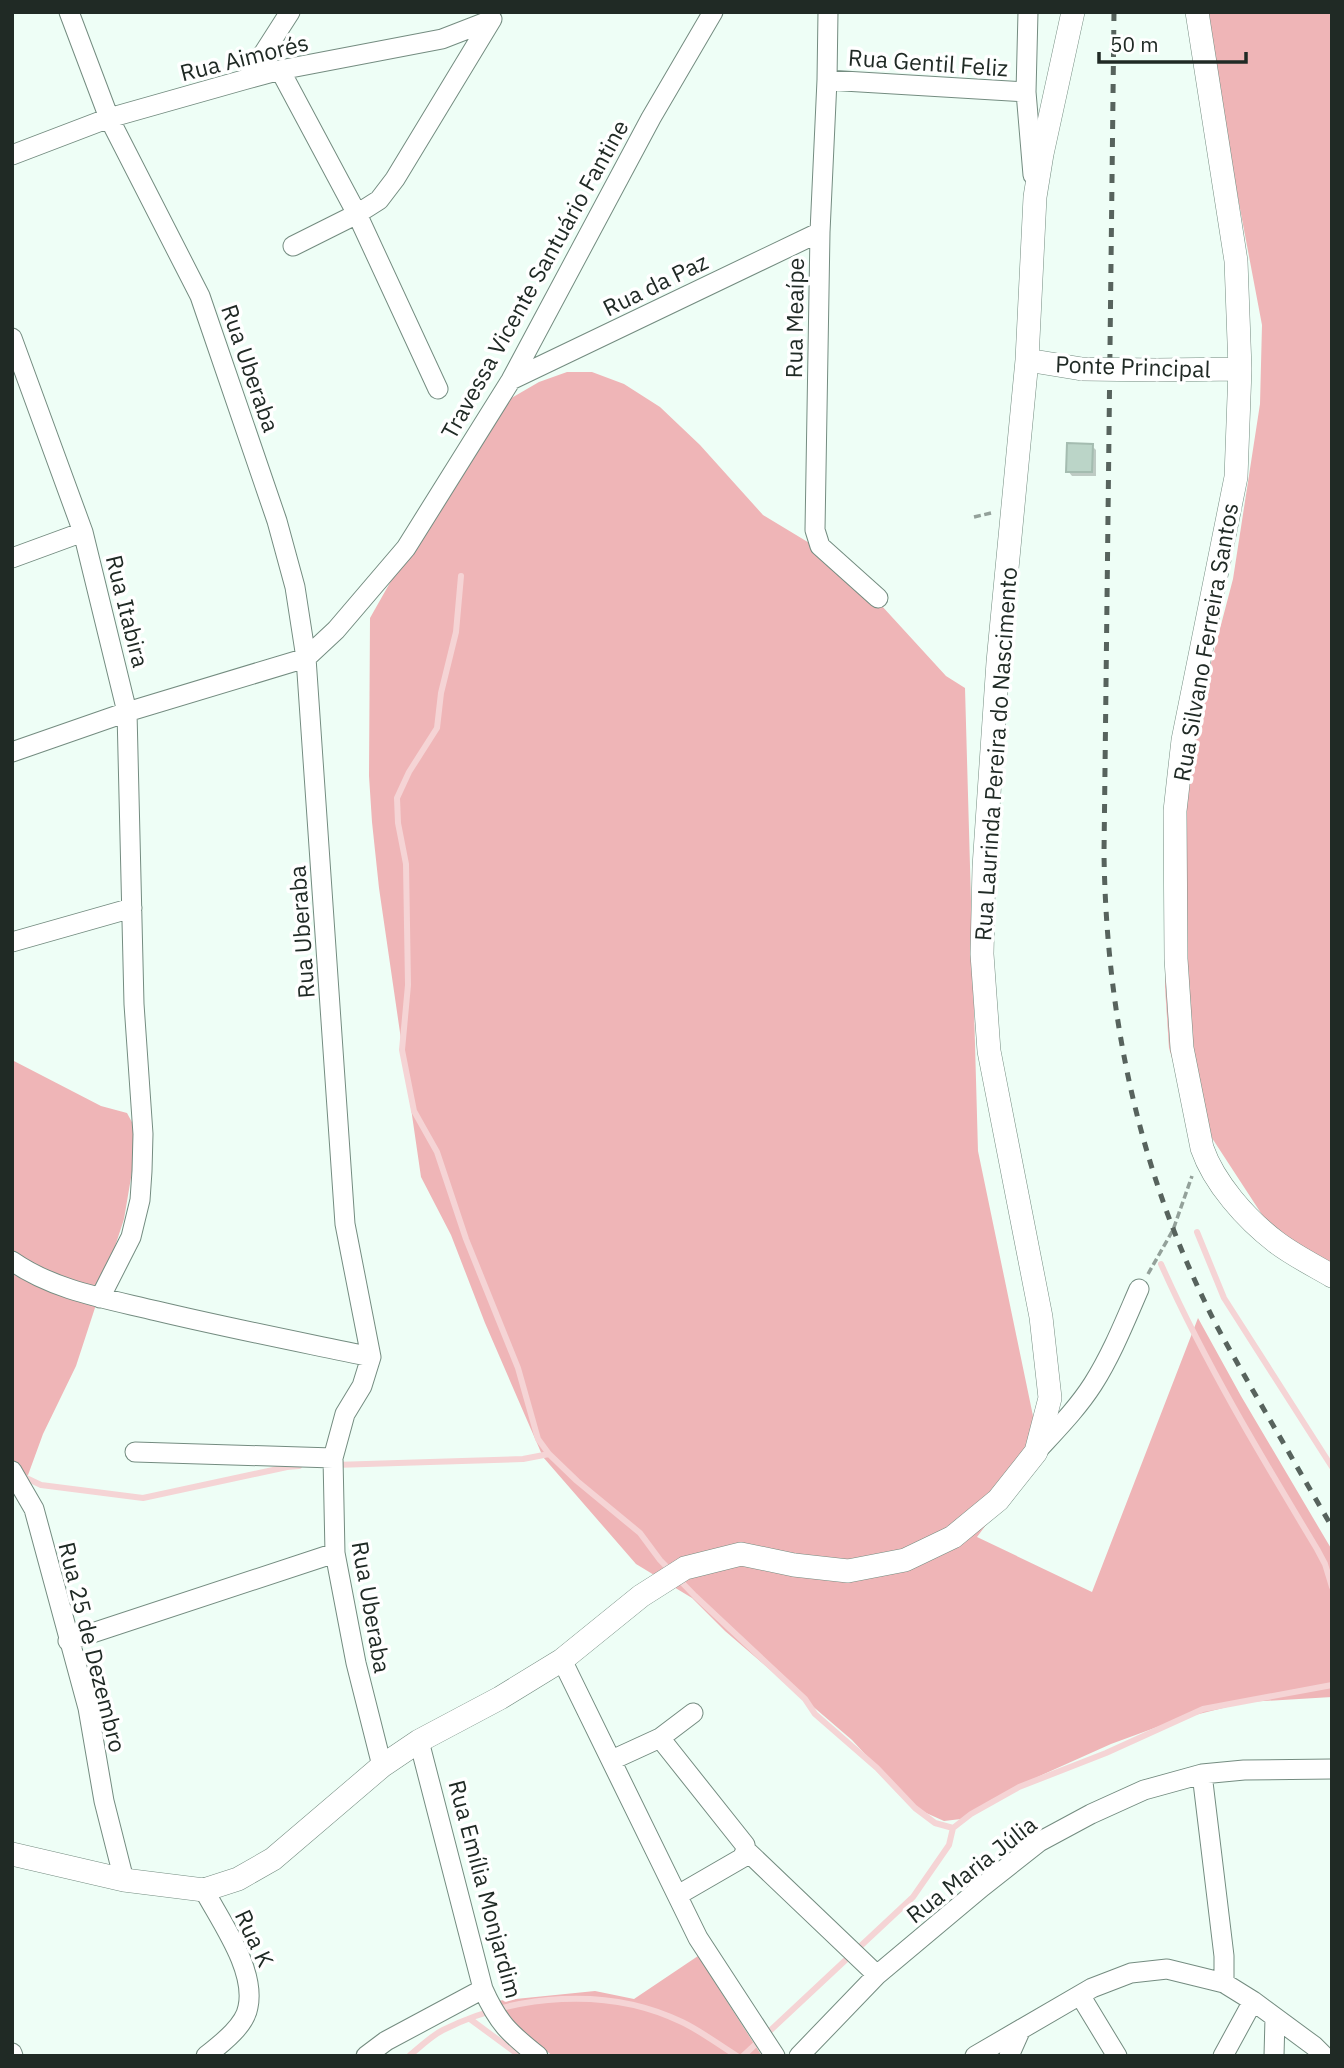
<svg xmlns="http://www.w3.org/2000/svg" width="1344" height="2068" viewBox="0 0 1344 2068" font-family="'IBM Plex Sans',sans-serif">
  <rect width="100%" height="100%" fill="#eefef6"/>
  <path fill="#efb5b7" d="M1205,12H1332V1269L1272,1230L1182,1092L1169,1048L1165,987L1168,926L1184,766L1233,579L1260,404L1262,325L1217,87Z
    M567,372H592L624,384L660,407L700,445L763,515L811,544L870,593L946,676L965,688L978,1151L1038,1440L1021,1478L977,1537L1092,1592L1198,1318L1241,1396L1332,1550V1697L1247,1702L1179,1719L1111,1744L1044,1774L991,1800L961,1819L944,1821L915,1808L852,1740L725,1631L692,1598L636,1564L543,1457L485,1323L451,1235L421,1177L379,888L372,822L369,776L370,618L400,565L503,403L539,382Z
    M12,1060L101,1106L127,1113L134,1126L135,1154L124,1219L76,1366L43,1434L24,1486L12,1495Z
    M698,1956L762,2056H553L512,2026L496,2001L595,1991L634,1999Z"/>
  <path fill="#0003" d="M1092,446L1096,450V476H1072L1068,471Z"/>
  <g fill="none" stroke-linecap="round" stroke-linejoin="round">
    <path stroke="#f5d4d5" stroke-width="6" d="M461,576L456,632L441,693L437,728L409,772L397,798L398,823L406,864L408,985L402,1050L414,1111L437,1152L466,1239L518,1368L538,1439L549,1454L577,1481L640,1533L660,1560L695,1596L805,1699L815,1714L877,1768L915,1808L935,1823L953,1828
      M1197,1232L1224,1298L1332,1467
      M1161,1264C1205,1363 1261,1456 1317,1549L1325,1564L1332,1587
      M334,1465L523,1459L549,1454
      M22,1476L41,1485L143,1498L287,1467L299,1466
      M470,2019L520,2056
      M409,2056C420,2047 431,2036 443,2030C515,1994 608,1986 682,2022C701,2031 719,2045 737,2056
      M743,2056L913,1897L949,1845L953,1828L971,1814L1019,1787L1106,1753L1203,1709L1332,1685"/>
  </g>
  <path fill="#bbd5c8" stroke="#a4bcb0" stroke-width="2" d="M1067,443L1093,444L1092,472H1066Z"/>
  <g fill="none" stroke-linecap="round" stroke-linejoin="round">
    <g stroke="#748c80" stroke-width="21">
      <path id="minor" d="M69,12L109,118L200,296L277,521L295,587L306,658L345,1224L371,1357L362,1386L345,1414L333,1458L335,1553L356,1663L382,1766
        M828,12L827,80L820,232L815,530L820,546L878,598
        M1028,12L1026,92L1033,175
        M280,70L357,214L438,389
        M247,79L290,12
        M827,80L1026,92
        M12,155L109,118L247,79L280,70L442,39L491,20
        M293,246L357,214L379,200L395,179L492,19
        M12,338L83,532L127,712L134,1004L143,1134L142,1171L140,1200L131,1237L100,1298
        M511,380L820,232
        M12,558L83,532
        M12,752L127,712L306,658L336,630L406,548L511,380L651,118L713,12
        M12,942L132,908
        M12,1261C55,1291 108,1299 157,1311C228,1328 300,1342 371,1357
        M135,1452L333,1458
        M1036,1452C1056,1430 1077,1409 1093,1384C1112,1354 1125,1321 1139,1289
        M12,1471L34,1509L88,1708L104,1801L124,1880
        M68,1641L335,1553
        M562,1660L698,1938L775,2056
        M660,1738L745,1845L746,1850L742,1858L678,1895
        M419,1741L483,1989C498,2023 509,2033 538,2056
        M612,1760L660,1738L693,1713
        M1202,1774L1224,1956V1983
        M746,1850L877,1975
        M204,1890C221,1922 256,1970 248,2007C245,2026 221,2044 206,2056
        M1080,1995L1117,2056
        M12,2053L13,2056
        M366,2056L386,2041L483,1989
        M799,2056L877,1975L982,1887L1039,1842L1091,1814L1144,1790L1202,1774L1244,1770L1332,1769
        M975,2056L1092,1988L1131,1973L1167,1969L1224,1983L1253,2001L1314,2046L1324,2056
        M1009,2056L1021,2029
        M1223,2056L1253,2001
        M1274,2056L1275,2018"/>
    </g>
    <g stroke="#748c80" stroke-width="24">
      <path id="tertiary" d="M1197,12L1236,261L1240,369L1236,477L1183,740L1175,811L1176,959L1182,1048L1202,1148C1214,1183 1246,1219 1276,1242C1293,1255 1313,1265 1332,1276
        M1027,360L1082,369
        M1156,370L1240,369
        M12,1854L124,1880L204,1890L238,1879L273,1859L382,1766L419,1741L500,1698L562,1660L641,1596L685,1568L741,1554L794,1565L848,1571L905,1560L953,1537L998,1500L1036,1452L1050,1398L1041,1317L989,1051L982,954L984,867L998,662L1027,360L1035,197L1042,154L1073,12"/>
    </g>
    <path stroke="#93a19a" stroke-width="3.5" stroke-dasharray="7 3.5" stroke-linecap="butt" d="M974,517L991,513
      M1148,1274L1173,1230L1192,1176"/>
    <use href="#minor" stroke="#fff" stroke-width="19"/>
    <use href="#tertiary" stroke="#fff" stroke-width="23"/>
    <path stroke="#57635d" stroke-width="5" stroke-dasharray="9 9" stroke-linecap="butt" d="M1114,12L1104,853C1106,1008 1136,1159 1204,1300C1218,1331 1236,1360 1252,1389C1279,1435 1305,1481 1332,1527"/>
    <g stroke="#748c80" stroke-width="24" stroke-linecap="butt">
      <path id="tertiary-bridge" d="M1082,369L1156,370"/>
    </g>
    <use href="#tertiary-bridge" stroke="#fff" stroke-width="23"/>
  </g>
  <g text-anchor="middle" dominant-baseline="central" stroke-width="7" stroke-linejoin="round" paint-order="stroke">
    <g font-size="23" fill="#202a25" stroke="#fff">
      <text transform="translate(244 57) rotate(-14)">Rua Aimorés</text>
      <text transform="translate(928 62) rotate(4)">Rua Gentil Feliz</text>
      <text transform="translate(534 279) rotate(-61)">Travessa Vicente Santuário Fantine</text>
      <text transform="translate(655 284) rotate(-26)">Rua da Paz</text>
      <text transform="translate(794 318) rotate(-89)">Rua Meaípe</text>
      <text transform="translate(1133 366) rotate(2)">Ponte Principal</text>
      <text transform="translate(251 368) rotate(71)">Rua Uberaba</text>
      <text transform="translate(128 611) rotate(76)">Rua Itabira</text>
      <text transform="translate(1205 642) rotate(-80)">Rua Silvano Ferreira Santos</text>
      <text transform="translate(995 754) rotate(-86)">Rua Laurinda Pereira do Nascimento</text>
      <text transform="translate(301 932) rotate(-94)">Rua Uberaba</text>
      <text transform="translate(372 1607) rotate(80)">Rua Uberaba</text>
      <text transform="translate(93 1647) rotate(76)">Rua 25 de Dezembro</text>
      <text transform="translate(971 1869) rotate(-38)">Rua Maria Júlia</text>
      <text transform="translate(486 1889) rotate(75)">Rua Emília Monjardim</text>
      <text transform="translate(255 1938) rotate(65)">Rua K</text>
    </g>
  </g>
  <rect width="1344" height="2068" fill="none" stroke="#202a25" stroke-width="28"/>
  <path d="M1099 52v10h147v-10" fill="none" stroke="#202a25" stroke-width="3.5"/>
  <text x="1110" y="52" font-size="21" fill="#202a25" stroke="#ffffff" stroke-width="5" paint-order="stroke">50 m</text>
</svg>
